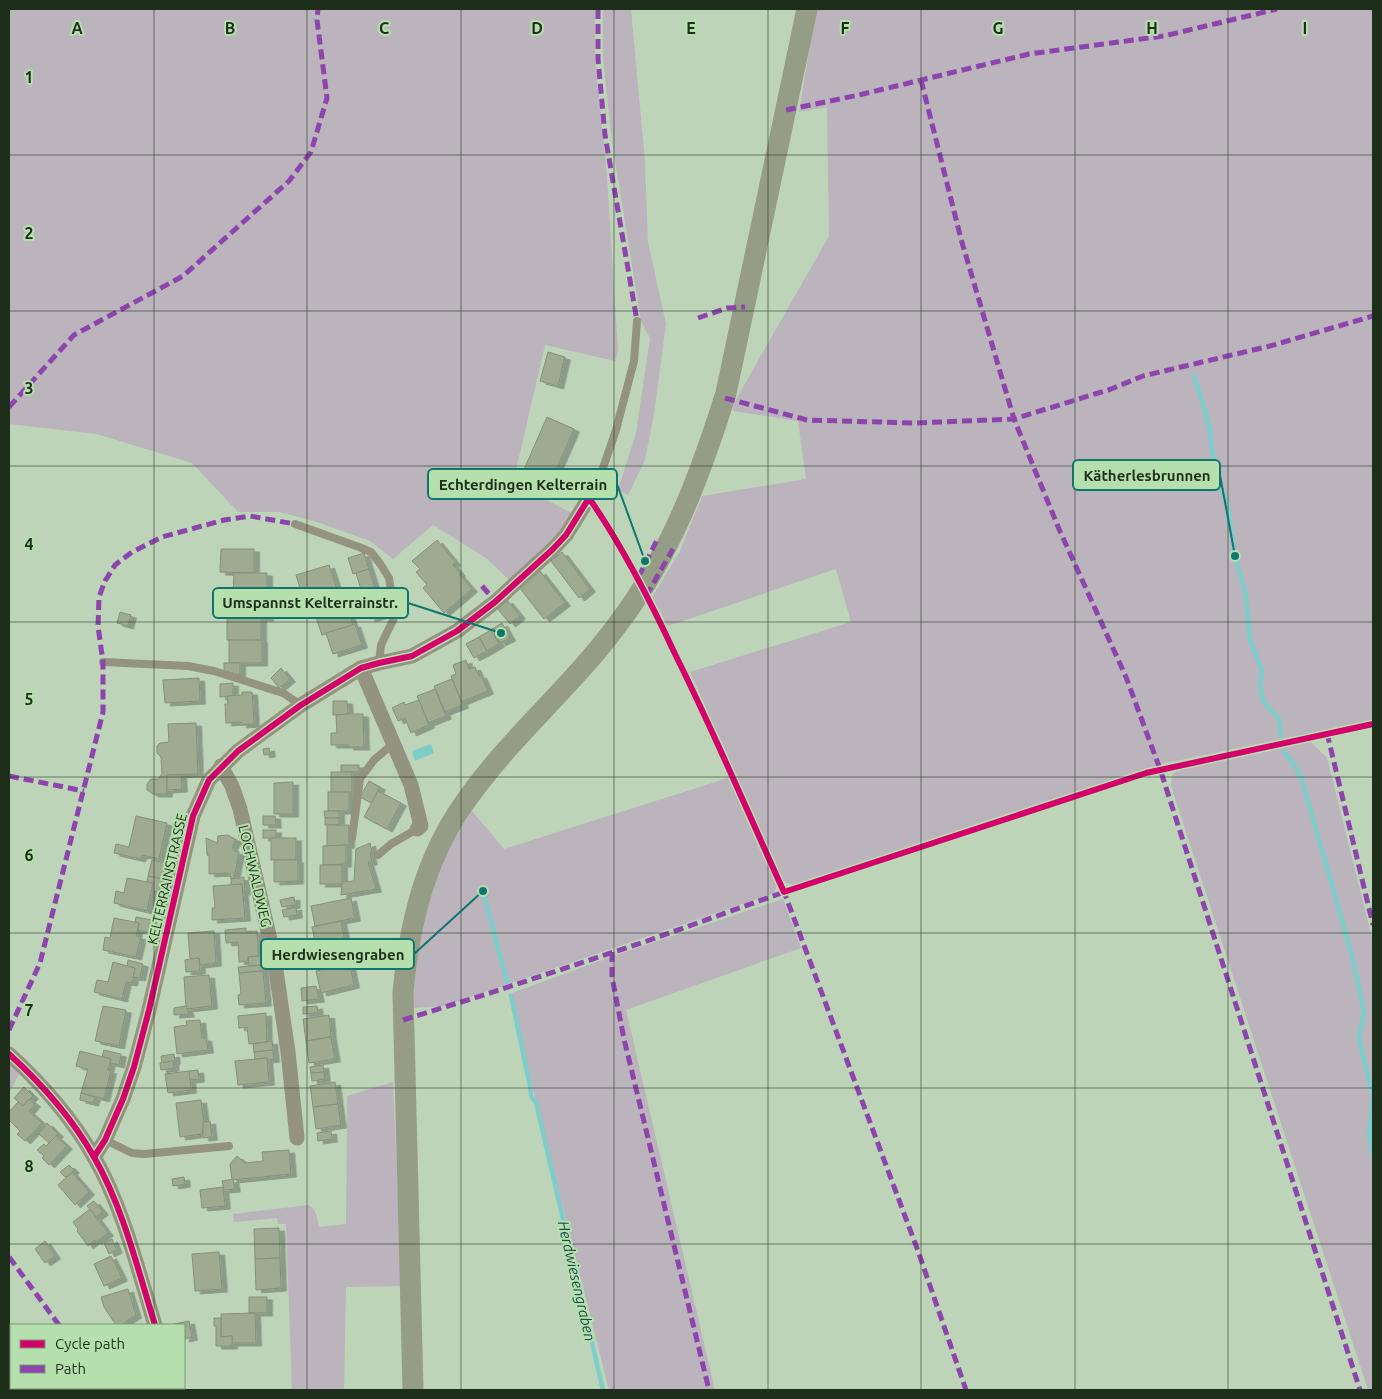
<svg xmlns="http://www.w3.org/2000/svg" width="1382" height="1399" font-family="Ubuntu,sans-serif">
<defs>
<filter id="shadow"><feDropShadow dx="5.5" dy="3" stdDeviation="0" flood-color="#0004"/></filter>
</defs>
<rect width="100%" height="100%" fill="#bdd4b9"/>
<!-- green -->
<g fill="#bbb4bc">
<path d="M 9,9 L 595,9 L 595,59 L 607,176 L 618,351 L 615,361 L 545,345 L 513,483 L 572,513 L 552,544 L 510,581 L 486,558 L 433,525 L 393,559 L 370,541 L 314,521 L 279,512 L 238,512 L 192,463 L 97,434 L 9,424 Z"/>
<path d="M 603,9 L 631,9 L 645,162 L 648,242 L 666,324 L 654,414 L 645,460 L 628,495 L 618,490 L 636,433 L 650,338 L 641,321 L 612,142 L 603,59 Z"/>
<path d="M 816,9 L 1373,9 L 1373,720 L 1162,764 L 796,886 L 784,882 L 690,672 L 851,622 L 836,569 L 668,626 L 652,597 L 679,553 L 702,496 L 806,479 L 798,421 L 733,411 L 734,403 L 829,236 L 827,107 L 799,112 Z"/>
<path d="M 1310,741 L 1327,758 L 1373,942 L 1373,1390 L 1368,1390 L 1171,786 L 1172,775 L 1178,770 Z"/>
<path d="M 728,778 L 777,886 L 774,893 L 444,1006 L 412,1008 L 421,920 L 442,858 L 472,811 L 504,849 Z"/>
<path d="M 783,899 L 801,948 L 626,1010 L 715,1390 L 609,1390 L 509,994 L 616,955 Z"/>
<path d="M 9,1062 L 20,1072 L 9,1093 Z"/>
<path d="M 393,1082 L 402,1286 L 346,1287 L 344,1390 L 292,1390 L 286,1224 L 278,1224 L 277,1218 L 234,1222 L 233,1214 L 309,1205 C 317,1210 317,1218 319,1227 L 346,1224 L 347,1096 Z"/>
</g>
<!-- water -->
<path fill="#7dceca" d="M 431,744 L 434,753 L 415,761 L 412,751 Z"/>
<g fill="none" stroke-linecap="round" stroke-linejoin="round">
<!-- stream -->
<g stroke="#7dceca" stroke-width="4.5">
<path d="M 1194,376 L 1209,425 L 1215,472 L 1228,507 L 1235,556 L 1246,596 L 1250,640 L 1262,671 L 1260,687 L 1263,701 L 1279,719 L 1281,736"/>
<path d="M 1284,752 L 1295,766 L 1302,780 L 1351,952 L 1364,1011 L 1359,1039 L 1373,1096"/>
<path d="M 483,891 L 507,982"/>
<path d="M 511,996 L 530,1086 L 531,1096 L 536,1103 L 603,1390"/>
<path d="M 1373,1096 L 1369,1135 L 1373,1155"/>
</g>
</g>
<!-- building -->
<g fill="#9eab91" stroke="#84917a" filter="url(#shadow)">
<path d="M 548,352 L 565,357 L 558,386 L 540,381 Z"/>
<path d="M 547,417 L 574,429 L 549,486 L 522,474 Z"/>
<path d="M 437,540 L 455,562 L 453,565 L 460,573 L 459,574 L 472,589 L 444,613 L 423,588 L 427,585 L 416,572 L 420,569 L 412,561 Z"/>
<path d="M 221,549 L 254,549 L 254,573 L 220,572 Z"/>
<path d="M 562,552 L 590,589 L 579,598 L 551,561 Z"/>
<path d="M 364,553 L 369,569 L 353,574 L 348,558 Z"/>
<path d="M 329,565 L 338,592 L 327,596 L 328,598 L 310,604 L 308,596 L 303,597 L 296,575 Z"/>
<path d="M 369,569 L 383,615 L 370,619 L 356,573 Z"/>
<path d="M 540,571 L 565,603 L 544,619 L 519,587 Z"/>
<path d="M 234,573 L 267,573 L 267,595 L 233,595 Z"/>
<path d="M 235,595 L 269,595 L 268,618 L 235,618 Z"/>
<path d="M 507,600 L 520,616 L 510,624 L 497,608 Z"/>
<path d="M 346,604 L 353,625 L 322,635 L 315,614 Z"/>
<path d="M 120,612 L 131,615 L 128,626 L 117,623 Z"/>
<path d="M 227,618 L 261,618 L 261,641 L 227,640 Z"/>
<path d="M 502,623 L 510,638 L 500,643 L 492,629 Z"/>
<path d="M 355,624 L 362,645 L 333,654 L 326,633 Z"/>
<path d="M 491,630 L 499,644 L 487,651 L 479,637 Z"/>
<path d="M 479,637 L 487,651 L 474,658 L 466,644 Z"/>
<rect x="229" y="640" width="33" height="23"/>
<path d="M 466,660 L 469,669 L 475,667 L 479,676 L 481,675 L 488,691 L 461,702 L 451,676 L 456,674 L 453,665 Z"/>
<path d="M 224,663 L 240,663 L 240,675 L 224,671 Z"/>
<path d="M 281,668 L 290,679 L 279,688 L 271,678 Z"/>
<path d="M 199,678 L 200,701 L 165,703 L 163,680 Z"/>
<path d="M 452,679 L 463,705 L 445,712 L 434,686 Z"/>
<path d="M 233,683 L 233,696 L 220,697 L 220,684 Z"/>
<path d="M 435,689 L 446,716 L 428,723 L 417,696 Z"/>
<path d="M 242,692 L 252,692 L 254,724 L 241,725 L 241,722 L 226,723 L 225,704 L 228,704 L 227,696 L 242,695 Z"/>
<path d="M 419,700 L 429,725 L 411,733 L 405,718 L 398,721 L 392,708 L 404,702 L 405,705 Z"/>
<path d="M 333,701 L 347,701 L 348,714 L 333,715 Z"/>
<path d="M 348,714 L 363,714 L 364,747 L 348,747 L 348,745 L 331,745 L 331,733 L 337,733 L 336,715 Z"/>
<path d="M 196,723 L 198,774 L 167,775 L 167,794 L 153,794 L 147,790 L 147,784 L 151,779 L 158,779 L 162,774 L 161,757 L 157,753 L 157,746 L 160,743 L 169,742 L 168,724 Z"/>
<path d="M 269,748 L 270,754 L 264,755 L 263,749 Z"/>
<rect x="341" y="765" width="18" height="7"/>
<rect x="331" y="772" width="21" height="20"/>
<path d="M 167,775 L 181,775 L 182,789 L 167,790 Z"/>
<path d="M 369,781 L 380,787 L 372,803 L 360,797 Z"/>
<path d="M 293,782 L 293,814 L 274,814 L 274,783 Z"/>
<path d="M 378,791 L 401,803 L 387,829 L 364,817 Z"/>
<rect x="328" y="792" width="21" height="19"/>
<path d="M 324,811 L 339,811 L 339,818 L 325,818 Z"/>
<path d="M 136,816 L 167,823 L 159,859 L 142,855 L 140,859 L 114,853 L 116,844 L 129,847 Z"/>
<path d="M 263,816 L 275,816 L 276,825 L 263,825 Z"/>
<rect x="325" y="818" width="14" height="7"/>
<path d="M 327,825 L 349,825 L 349,845 L 327,846 Z"/>
<rect x="263" y="830" width="13" height="8"/>
<path d="M 228,835 L 236,840 L 232,847 L 234,851 L 239,852 L 234,878 L 231,879 L 230,874 L 227,873 L 209,874 L 209,856 L 207,855 L 206,838 L 217,843 L 218,836 Z"/>
<rect x="271" y="838" width="25" height="22"/>
<path d="M 370,843 L 372,852 L 370,853 L 372,862 L 368,862 L 376,889 L 341,895 L 342,882 L 354,881 L 356,849 Z"/>
<path d="M 346,845 L 346,864 L 323,865 L 323,846 Z"/>
<path d="M 152,860 L 165,863 L 162,879 L 148,876 Z"/>
<path d="M 274,860 L 298,860 L 298,881 L 274,882 Z"/>
<rect x="320" y="865" width="22" height="19"/>
<path d="M 148,876 L 162,879 L 159,892 L 152,891 L 153,883 L 147,882 Z"/>
<path d="M 244,877 L 245,892 L 243,892 L 242,884 L 231,885 L 231,879 Z"/>
<path d="M 127,878 L 153,883 L 147,911 L 114,903 L 116,891 L 124,893 Z"/>
<path d="M 242,884 L 245,918 L 212,920 L 212,908 L 215,908 L 213,886 Z"/>
<path d="M 294,897 L 295,905 L 282,907 L 280,900 Z"/>
<path d="M 351,898 L 355,918 L 315,926 L 311,906 Z"/>
<path d="M 296,907 L 297,915 L 284,917 L 282,910 Z"/>
<path d="M 136,917 L 152,920 L 150,933 L 138,930 L 139,923 L 135,922 Z"/>
<path d="M 114,918 L 139,923 L 136,936 L 141,937 L 136,957 L 103,950 L 105,937 L 110,938 Z"/>
<path d="M 341,921 L 345,941 L 316,946 L 312,927 Z"/>
<path d="M 246,928 L 246,932 L 257,931 L 259,956 L 248,957 L 248,961 L 239,962 L 238,942 L 226,943 L 225,930 Z"/>
<path d="M 214,931 L 216,963 L 200,965 L 199,958 L 190,959 L 188,933 Z"/>
<path d="M 350,951 L 353,964 L 350,965 L 354,985 L 321,993 L 316,971 L 321,970 L 318,957 Z"/>
<path d="M 259,952 L 261,952 L 263,965 L 249,966 L 248,957 L 259,956 Z"/>
<path d="M 199,958 L 200,971 L 186,972 L 185,960 Z"/>
<path d="M 128,960 L 143,964 L 140,978 L 133,977 L 135,968 L 127,966 Z"/>
<path d="M 113,962 L 135,968 L 132,983 L 126,982 L 122,999 L 94,992 L 97,980 L 108,982 Z"/>
<path d="M 263,965 L 263,971 L 239,973 L 238,967 Z"/>
<path d="M 263,971 L 266,1003 L 239,1005 L 238,995 L 241,994 L 239,973 Z"/>
<path d="M 209,975 L 212,1006 L 186,1009 L 184,977 Z"/>
<path d="M 316,986 L 319,999 L 302,1001 L 301,988 Z"/>
<path d="M 103,1006 L 126,1010 L 119,1046 L 95,1041 Z"/>
<path d="M 186,1006 L 189,1014 L 174,1015 L 174,1008 Z"/>
<path d="M 317,1006 L 318,1013 L 303,1014 L 303,1007 Z"/>
<path d="M 266,1013 L 267,1042 L 249,1044 L 247,1027 L 239,1028 L 238,1016 Z"/>
<path d="M 329,1015 L 331,1037 L 306,1041 L 303,1019 Z"/>
<path d="M 200,1020 L 202,1038 L 206,1038 L 208,1050 L 177,1054 L 174,1027 L 187,1025 L 186,1021 Z"/>
<path d="M 331,1037 L 335,1059 L 309,1063 L 306,1041 Z"/>
<path d="M 272,1041 L 273,1050 L 254,1052 L 253,1044 Z"/>
<path d="M 104,1050 L 121,1054 L 119,1065 L 110,1063 L 111,1059 L 102,1057 Z"/>
<path d="M 273,1050 L 274,1059 L 267,1060 L 267,1058 L 255,1059 L 254,1052 Z"/>
<path d="M 80,1051 L 111,1059 L 108,1070 L 111,1071 L 104,1099 L 81,1093 L 88,1069 L 76,1066 Z"/>
<path d="M 174,1054 L 175,1061 L 162,1063 L 161,1056 Z"/>
<path d="M 267,1058 L 269,1082 L 238,1085 L 235,1061 Z"/>
<path d="M 173,1061 L 174,1068 L 161,1070 L 160,1063 Z"/>
<path d="M 323,1065 L 324,1072 L 311,1073 L 310,1067 Z"/>
<path d="M 198,1070 L 199,1079 L 190,1080 L 189,1071 Z"/>
<path d="M 189,1071 L 191,1090 L 168,1093 L 165,1074 Z"/>
<path d="M 324,1072 L 325,1079 L 312,1081 L 311,1073 Z"/>
<path d="M 335,1082 L 338,1104 L 313,1107 L 310,1086 Z"/>
<path d="M 24,1087 L 33,1096 L 23,1106 L 14,1098 Z"/>
<path d="M 81,1093 L 95,1097 L 93,1103 L 80,1100 Z"/>
<path d="M 29,1099 L 35,1104 L 29,1111 L 42,1123 L 25,1141 L 17,1134 L 20,1131 L 9,1120 L 9,1112 L 18,1102 L 23,1106 Z"/>
<path d="M 201,1100 L 204,1122 L 202,1134 L 180,1137 L 176,1103 Z"/>
<path d="M 338,1104 L 341,1125 L 316,1129 L 313,1107 Z"/>
<path d="M 210,1121 L 212,1137 L 203,1138 L 203,1122 Z"/>
<path d="M 47,1123 L 58,1134 L 49,1143 L 39,1134 Z"/>
<path d="M 331,1131 L 332,1139 L 318,1141 L 317,1133 Z"/>
<path d="M 56,1136 L 67,1146 L 49,1165 L 42,1158 L 44,1156 L 37,1150 L 44,1144 L 46,1146 Z"/>
<path d="M 289,1150 L 291,1174 L 232,1180 L 230,1164 L 237,1156 L 245,1163 L 263,1161 L 262,1152 Z"/>
<path d="M 69,1165 L 74,1170 L 66,1178 L 60,1172 Z"/>
<path d="M 72,1172 L 89,1192 L 75,1205 L 58,1185 Z"/>
<path d="M 184,1177 L 185,1184 L 173,1186 L 172,1179 Z"/>
<path d="M 233,1179 L 235,1189 L 224,1190 L 222,1181 Z"/>
<path d="M 223,1187 L 225,1206 L 202,1208 L 200,1190 Z"/>
<path d="M 94,1201 L 103,1212 L 96,1217 L 87,1206 Z"/>
<path d="M 90,1209 L 108,1233 L 96,1242 L 95,1240 L 88,1246 L 77,1231 L 78,1229 L 73,1222 Z"/>
<path d="M 279,1228 L 280,1258 L 255,1259 L 254,1229 Z"/>
<path d="M 112,1239 L 117,1250 L 109,1254 L 104,1243 Z"/>
<path d="M 45,1241 L 55,1256 L 45,1263 L 35,1249 Z"/>
<path d="M 219,1252 L 222,1289 L 195,1291 L 192,1254 Z"/>
<path d="M 111,1256 L 122,1278 L 104,1286 L 94,1264 Z"/>
<path d="M 280,1258 L 281,1288 L 256,1290 L 255,1259 Z"/>
<path d="M 128,1289 L 136,1315 L 121,1325 L 116,1325 L 104,1307 L 101,1297 Z"/>
<rect x="249" y="1297" width="18" height="16"/>
<path d="M 255,1313 L 256,1343 L 232,1343 L 232,1336 L 221,1337 L 221,1314 Z"/>
<path d="M 214,1318 L 221,1318 L 221,1337 L 232,1336 L 232,1346 L 216,1346 L 216,1326 L 214,1326 Z"/>
<path d="M 189,1321 L 192,1337 L 184,1339 L 184,1325 L 174,1325 L 174,1324 Z"/>
<path d="M 146,1388 L 159,1388 L 160,1390 L 142,1390 Z"/>
</g>
<g fill="none" stroke-linecap="round" stroke-linejoin="round">
<!-- lane -->
<g stroke="#939380" stroke-width="8">
<path d="M 589,498 L 602,471 L 616,430 L 634,361 L 637,321"/>
<path d="M 295,524 L 359,547 L 371,552 L 381,565 L 389,578 L 395,616 L 381,645 L 379,663"/>
<path d="M 103,662 L 188,666 L 214,671 L 283,693 L 301,705"/>
<path d="M 352,838 L 360,779 L 374,760 L 394,743"/>
<path d="M 378,855 L 391,844 L 417,829"/>
<path d="M 105,1140 L 132,1153 L 144,1154 L 229,1146"/>
</g>
<!-- street -->
<g stroke="#939380" stroke-width="15">
<path d="M 361,668 L 411,785 L 421,826 L 417,829"/>
<path d="M 221,766 L 232,786 L 240,809 L 274,957 L 288,1052 L 297,1138"/>
<path d="M 9,1054 C 42,1084 72,1118 94,1157 C 123,1207 138,1270 155,1325"/>
<path d="M 94,1157 L 105,1140 L 123,1099 L 134,1067 L 149,1010 L 193,816 L 209,780 L 238,751 L 301,705 L 361,668 L 379,663 L 412,656 L 457,631 L 495,602 L 553,549 L 566,535 L 589,498"/>
<path d="M 175,1388 L 176,1390"/>
</g>
<!-- secondary -->
<path stroke="#969d86" stroke-width="21" d="M 413,1390 L 403,993 C 409,926 424,861 463,805 C 508,739 571,688 618,624 C 671,554 700,476 726,393 L 807,9"/>
<!-- quiet -->
<g stroke="#8e44ad" stroke-width="5" stroke-dasharray="10 5" stroke-linecap="butt">
<path d="M 598,9 L 598,59 L 605,135 L 637,321"/>
<path d="M 921,80 L 961,239 L 1014,419 L 1059,529 L 1126,677 L 1160,769 L 1360,1390"/>
<path d="M 786,110 L 859,95 L 1029,54 L 1164,36 L 1277,9"/>
<path d="M 698,318 L 727,308 L 745,307"/>
<path d="M 725,398 L 807,420 L 915,423 L 1014,419 L 1111,389 L 1143,376 L 1270,346 L 1373,316"/>
<path d="M 9,407 L 74,335 L 183,276 L 289,181 L 311,152 L 327,98 L 317,20 L 318,9"/>
<path d="M 637,576 L 641,572 L 657,540"/>
<path d="M 482,586 L 490,595"/>
<path d="M 646,596 L 673,549"/>
<path d="M 1327,733 L 1373,925"/>
<path d="M 9,776 L 84,791"/>
<path d="M 783,889 L 918,1251 L 966,1390"/>
<path d="M 612,952 L 612,977 L 624,1039 L 709,1390"/>
<path d="M 403,1020 L 487,994 L 647,941 L 787,891"/>
<path d="M 9,1030 L 40,963 L 103,712 L 103,662 L 98,626 L 99,597 L 105,581 L 115,565 L 132,552 L 162,537 L 224,520 L 250,516 L 295,524"/>
<path d="M 9,1257 L 59,1325"/>
<path d="M 100,1388 L 102,1390"/>
</g>
<!-- cycleway casing -->
<g stroke="#b5e0ad" stroke-width="9">
<g id="cycleway">
<path d="M 9,1054 C 42,1084 72,1118 94,1157 C 123,1207 138,1270 155,1325"/>
<path d="M 94,1157 L 105,1140 L 123,1099 L 134,1067 L 149,1010 L 193,816 L 209,780 L 238,751 L 301,705 L 361,668 L 379,663 L 412,656 L 457,631 L 495,602 L 553,549 L 566,535 L 589,498 C 623,547 650,600 675,654 C 714,732 748,813 784,892 L 1146,773 L 1373,724"/>
</g>
</g>
<!-- cycleway -->
<use href="#cycleway" stroke="#d6006c" stroke-width="6"/>
</g>
<!-- grid -->
<path fill="none" stroke="#1d2e1a" stroke-width="1" stroke-opacity="0.55" d="M 154,9 L 154,1325M 307,9 L 307,1390M 461,9 L 461,1390M 614,9 L 614,1390M 768,9 L 768,1390M 921,9 L 921,1390M 1075,9 L 1075,1390M 1228,9 L 1228,1390M 9,155 L 1373,155M 9,311 L 1373,311M 9,466 L 1373,466M 9,622 L 1373,622M 9,777 L 1373,777M 9,933 L 1373,933M 9,1088 L 1373,1088M 9,1244 L 1373,1244M 154,1388 L 154,1390"/>
<g text-anchor="middle" dominant-baseline="central" stroke-width="4" stroke-linejoin="round" paint-order="stroke">
<!-- street labels -->
<g font-size="14" fill="#1d2e1a" stroke="#b5e0ad">
<text transform="translate(255 876) rotate(77)">LOCHWALDWEG</text>
<text transform="translate(167 879) rotate(-77)">KELTERRAINSTRASSE</text>
</g>
<!-- water labels -->
<g font-size="15" font-style="italic" fill="#1c4b4e" stroke="#b5e0ad">
<text transform="translate(577 1281) rotate(77)">Herdwiesengraben</text>
</g>
</g>
<g font-size="16" text-anchor="middle" font-weight="bold" fill="#1d2e1a" stroke="#b5e0ad" stroke-width="4" stroke-linejoin="round" paint-order="stroke">
<text x="77" y="34">A</text>
<text x="230" y="34">B</text>
<text x="384" y="34">C</text>
<text x="537" y="34">D</text>
<text x="691" y="34">E</text>
<text x="845" y="34">F</text>
<text x="998" y="34">G</text>
<text x="1152" y="34">H</text>
<text x="1305" y="34">I</text>
<text x="29" y="83">1</text>
<text x="29" y="239">2</text>
<text x="29" y="394">3</text>
<text x="29" y="550">4</text>
<text x="29" y="705">5</text>
<text x="29" y="861">6</text>
<text x="29" y="1016">7</text>
<text x="29" y="1172">8</text>
</g>
<!-- callouts -->
<path fill="none" stroke="#0f766e" stroke-width="2" d="M1235 556L1220 475M645 561L617 484M501 633L408 603M483 891L414 954"/>
<g fill="#0f766e" stroke="#b5e0ad" stroke-width="2">
<circle cx="1235" cy="556" r="5"/>
<circle cx="645" cy="561" r="5"/>
<circle cx="501" cy="633" r="5"/>
<circle cx="483" cy="891" r="5"/>
</g>
<g fill="#b5e0ad" stroke="#0f766e" stroke-width="2">
<rect x="1073" y="460" width="147" height="30" rx="5"/>
<rect x="428" y="469" width="189" height="30" rx="5"/>
<rect x="213" y="588" width="195" height="30" rx="5"/>
<rect x="261" y="939" width="153" height="30" rx="5"/>
</g>
<g font-size="15" text-anchor="middle" font-weight="bold" fill="#1d2e1a">
<text x="1147" y="481">Kätherlesbrunnen</text>
<text x="523" y="490">Echterdingen Kelterrain</text>
<text x="310" y="608">Umspannst Kelterrainstr.</text>
<text x="338" y="960">Herdwiesengraben</text>
</g>
<!-- border -->
<rect width="1382" height="1399" fill="none" stroke="#1d2e1a" stroke-width="20"/>
<!-- legend -->
<rect x="10" y="1324" width="175" height="65" fill="#b5e0ad" stroke="#789972"/>
<rect x="20" y="1340" width="25" height="8" fill="#d6006c" stroke="#789972"/>
<text x="55" y="1349" font-size="15" fill="#1d2e1a">Cycle path</text>
<rect x="20" y="1365" width="25" height="8" fill="#8e44ad" stroke="#789972"/>
<text x="55" y="1374" font-size="15" fill="#1d2e1a">Path</text>
</svg>
